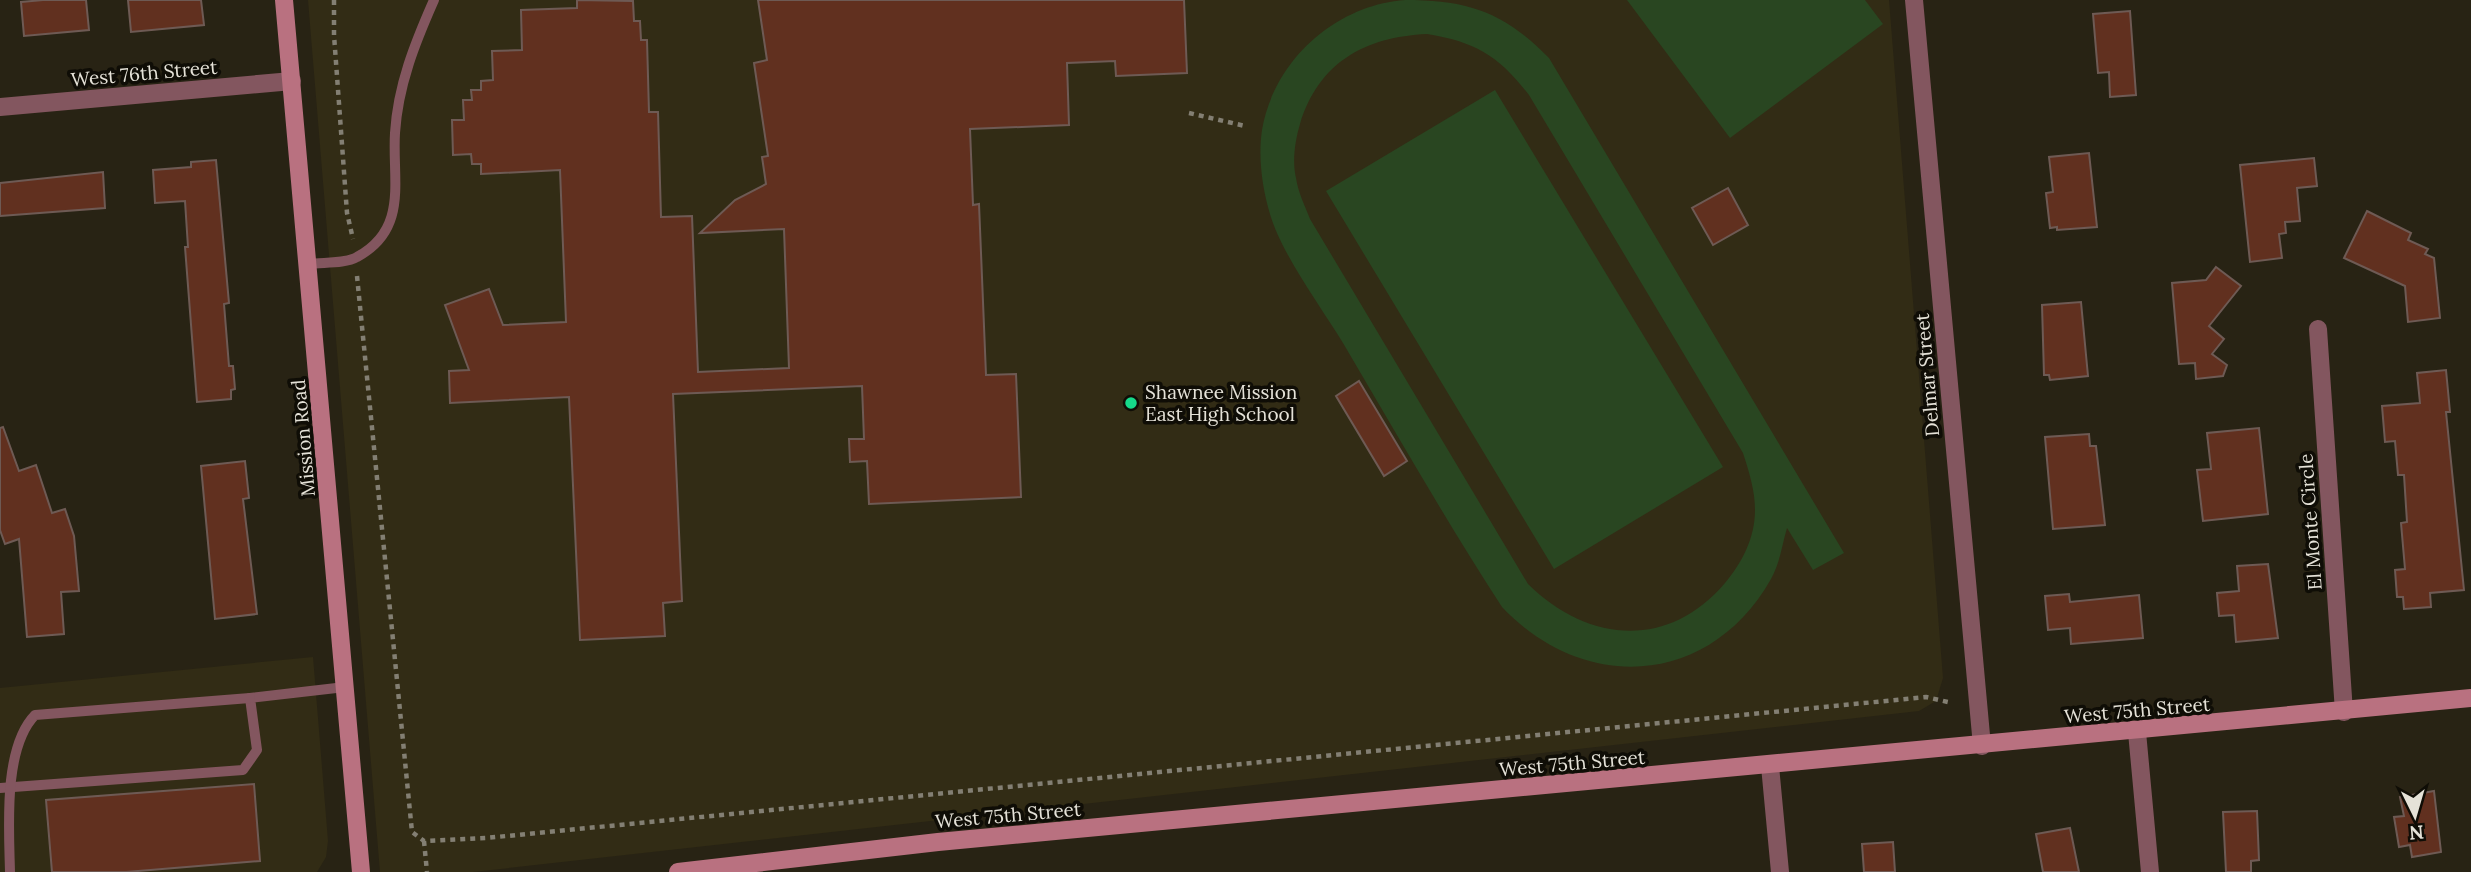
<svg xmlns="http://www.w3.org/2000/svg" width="2471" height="872" font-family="Lora,serif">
<rect width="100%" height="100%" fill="#282314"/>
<!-- built -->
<g fill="#322c15">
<path d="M 308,0 L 1889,0 L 1943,678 L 1936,701 L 1919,711 L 473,872 L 380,872 Z"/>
<path d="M 313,657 L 328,841 L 326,857 L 317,872 L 0,872 L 0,688 Z"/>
</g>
<!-- green -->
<g fill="#294621" fill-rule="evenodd">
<path d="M 1405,0 C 1468,0 1504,12 1549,58 L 1844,553 L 1813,570 L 1787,528 C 1782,545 1780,563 1771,579 C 1710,687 1584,694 1502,607 C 1446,521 1395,431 1343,343 C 1321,307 1281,253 1270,214 C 1262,187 1258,157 1262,130 C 1274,60 1336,5 1405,0 ZM 1427,34 C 1476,42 1499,56 1529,95 L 1743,453 C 1749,472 1755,490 1755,510 C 1755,538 1742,563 1725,583 C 1668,650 1588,643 1528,584 L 1310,219 C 1305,206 1298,192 1296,178 C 1292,161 1295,141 1300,124 C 1319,62 1365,37 1427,34 Z"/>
<path d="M 1627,0 L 1865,0 L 1883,24 L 1730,138 Z"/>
<path d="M 1495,90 L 1723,467 L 1554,569 L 1326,191 Z"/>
</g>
<!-- building -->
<g fill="#61301f" stroke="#6e5a54" stroke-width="2">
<path d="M 43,0 L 86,0 L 89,30 L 24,36 L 21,2 Z"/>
<path d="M 128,0 L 201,0 L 204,25 L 131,32 Z"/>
<path d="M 577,0 L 633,1 L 634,21 L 640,21 L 641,40 L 647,40 L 649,112 L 658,112 L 661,217 L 692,216 L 698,372 L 789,368 L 784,229 L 700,233 L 735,200 L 766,184 L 762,157 L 768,156 L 754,63 L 767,60 L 758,0 L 1184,0 L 1187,73 L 1116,76 L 1115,61 L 1067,63 L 1069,125 L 970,129 L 973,205 L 979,204 L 986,375 L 1016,374 L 1021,497 L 869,504 L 867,461 L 850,462 L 849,439 L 864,439 L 862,386 L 673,394 L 682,601 L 663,603 L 665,636 L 580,640 L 569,397 L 450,403 L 449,371 L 469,370 L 445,305 L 489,289 L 503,325 L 566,322 L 560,170 L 481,174 L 481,164 L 472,164 L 471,154 L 453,155 L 452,120 L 464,120 L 463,100 L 472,100 L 471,90 L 481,90 L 481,81 L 493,80 L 492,51 L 522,50 L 521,10 L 577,8 Z"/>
<path d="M 2130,11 L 2136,95 L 2110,97 L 2109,72 L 2098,73 L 2093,14 Z"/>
<path d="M 2089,153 L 2097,227 L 2057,230 L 2057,227 L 2050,228 L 2046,193 L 2053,192 L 2049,157 Z"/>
<path d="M 2314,158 L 2317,186 L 2297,188 L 2300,221 L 2285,222 L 2286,233 L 2279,234 L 2282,258 L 2250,262 L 2240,165 Z"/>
<path d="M 216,160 L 229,303 L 224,304 L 229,366 L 233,366 L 235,389 L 231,390 L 231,399 L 197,402 L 185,247 L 188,247 L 185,201 L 155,203 L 153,170 L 191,167 L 191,162 Z"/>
<path d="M 103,172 L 105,208 L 0,216 L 0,183 Z"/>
<path d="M 1728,188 L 1748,225 L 1713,245 L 1692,208 Z"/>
<path d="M 2367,211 L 2411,233 L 2408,240 L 2428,249 L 2425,254 L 2434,258 L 2440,318 L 2408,322 L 2405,286 L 2344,258 Z"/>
<path d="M 2216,267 L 2241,286 L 2209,326 L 2224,339 L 2212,354 L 2227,365 L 2223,376 L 2196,379 L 2195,363 L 2179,364 L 2172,283 L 2206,280 Z"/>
<path d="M 2081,302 L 2088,376 L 2050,380 L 2049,375 L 2044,375 L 2042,305 Z"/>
<path d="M 2446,370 L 2450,412 L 2446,412 L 2464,590 L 2430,593 L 2431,607 L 2404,609 L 2403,597 L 2397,597 L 2395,570 L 2405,569 L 2401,523 L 2407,522 L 2404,475 L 2398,475 L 2395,441 L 2385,442 L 2382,406 L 2420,403 L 2417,373 Z"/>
<path d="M 1359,381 L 1407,461 L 1384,476 L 1336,396 Z"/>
<path d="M 3,427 L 19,471 L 36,465 L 52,513 L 65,509 L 74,536 L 79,591 L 61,592 L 64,634 L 27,637 L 19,539 L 5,544 L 0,530 L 0,428 Z"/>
<path d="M 2259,428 L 2268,514 L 2203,521 L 2197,470 L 2211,469 L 2207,433 Z"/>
<path d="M 2089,434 L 2090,446 L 2096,446 L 2105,525 L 2053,529 L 2045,437 Z"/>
<path d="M 245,461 L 249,498 L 243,499 L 257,614 L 215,619 L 201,466 Z"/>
<path d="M 2268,564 L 2278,638 L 2236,642 L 2234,615 L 2219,616 L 2217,593 L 2239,591 L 2237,566 Z"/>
<path d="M 2069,594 L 2070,602 L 2139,595 L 2143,638 L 2071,644 L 2070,628 L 2048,630 L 2045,596 Z"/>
<path d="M 254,784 L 260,861 L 126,872 L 52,872 L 46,800 Z"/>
<path d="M 2434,791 L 2441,852 L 2412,857 L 2410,845 L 2399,847 L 2394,817 L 2404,816 L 2400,797 Z"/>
<path d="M 2257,811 L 2259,860 L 2251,861 L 2251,872 L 2226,872 L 2223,812 Z"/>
<path d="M 2070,828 L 2079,872 L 2043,872 L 2036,834 Z"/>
<path d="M 1893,842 L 1895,872 L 1864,872 L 1862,844 Z"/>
</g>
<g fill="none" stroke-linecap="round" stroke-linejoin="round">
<!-- path -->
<g stroke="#837f73" stroke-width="4.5" stroke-dasharray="5 5" stroke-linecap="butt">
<path d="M 334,0 L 334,35 L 347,213 L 353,239"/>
<path d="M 1189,113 L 1245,126"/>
<path d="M 357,276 L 412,832 L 424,841 L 486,838 L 1926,697 L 1948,702"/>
<path d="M 424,841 L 427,872"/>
</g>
<!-- service -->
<g stroke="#83565f" stroke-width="10">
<path d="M 309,264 C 323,262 345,264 357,257 C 409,229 392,180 395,133 C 398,85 415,43 434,0"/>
<path d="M 0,788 L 243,770 L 257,750 L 250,698 L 345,687"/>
<path d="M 10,872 C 9,828 3,748 35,715 L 250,698"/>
</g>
<!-- minor -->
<g stroke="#83565f" stroke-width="18">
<path d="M 1914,0 L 1982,746"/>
<path d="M 0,107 L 292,81"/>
<path d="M 2318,329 L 2344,712"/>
<path d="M 2137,732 L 2150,872"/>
<path d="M 1770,766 L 1780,872"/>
</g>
<!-- secondary -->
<g stroke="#b97180" stroke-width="18">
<path d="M 284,0 L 361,872"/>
<path d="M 678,872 L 938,842 L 2471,698"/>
</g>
</g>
<!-- markers -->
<circle fill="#16d989" stroke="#0f0d06" stroke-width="2.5" cx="1131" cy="403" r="7"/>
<g text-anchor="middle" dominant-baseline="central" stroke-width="7" stroke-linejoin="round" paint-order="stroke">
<!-- street labels -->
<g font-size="19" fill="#e5e2d8" stroke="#0f0d06">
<text transform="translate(144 73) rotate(-5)">West 76th Street</text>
<text transform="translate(1927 375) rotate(-95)">Delmar Street</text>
<text transform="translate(303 438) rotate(-95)">Mission Road</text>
<text transform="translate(2310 522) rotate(-94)">El Monte Circle</text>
<text transform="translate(2137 710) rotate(-5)">West 75th Street</text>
<text transform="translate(1572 763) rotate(-5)">West 75th Street</text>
<text transform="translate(1008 815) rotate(-5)">West 75th Street</text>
</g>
<!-- poi labels -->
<g font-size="19" fill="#e5e2d8" stroke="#0f0d06" text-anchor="start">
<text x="1145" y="392">Shawnee Mission<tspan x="1145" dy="22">East High School</tspan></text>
</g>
</g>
<!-- north arrow -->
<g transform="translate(2415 816) rotate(175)" stroke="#0f0d06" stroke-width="5" paint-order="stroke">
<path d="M0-5L12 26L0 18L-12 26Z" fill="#e5e2d8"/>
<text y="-10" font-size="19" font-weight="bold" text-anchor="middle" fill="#e5e2d8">N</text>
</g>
</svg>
